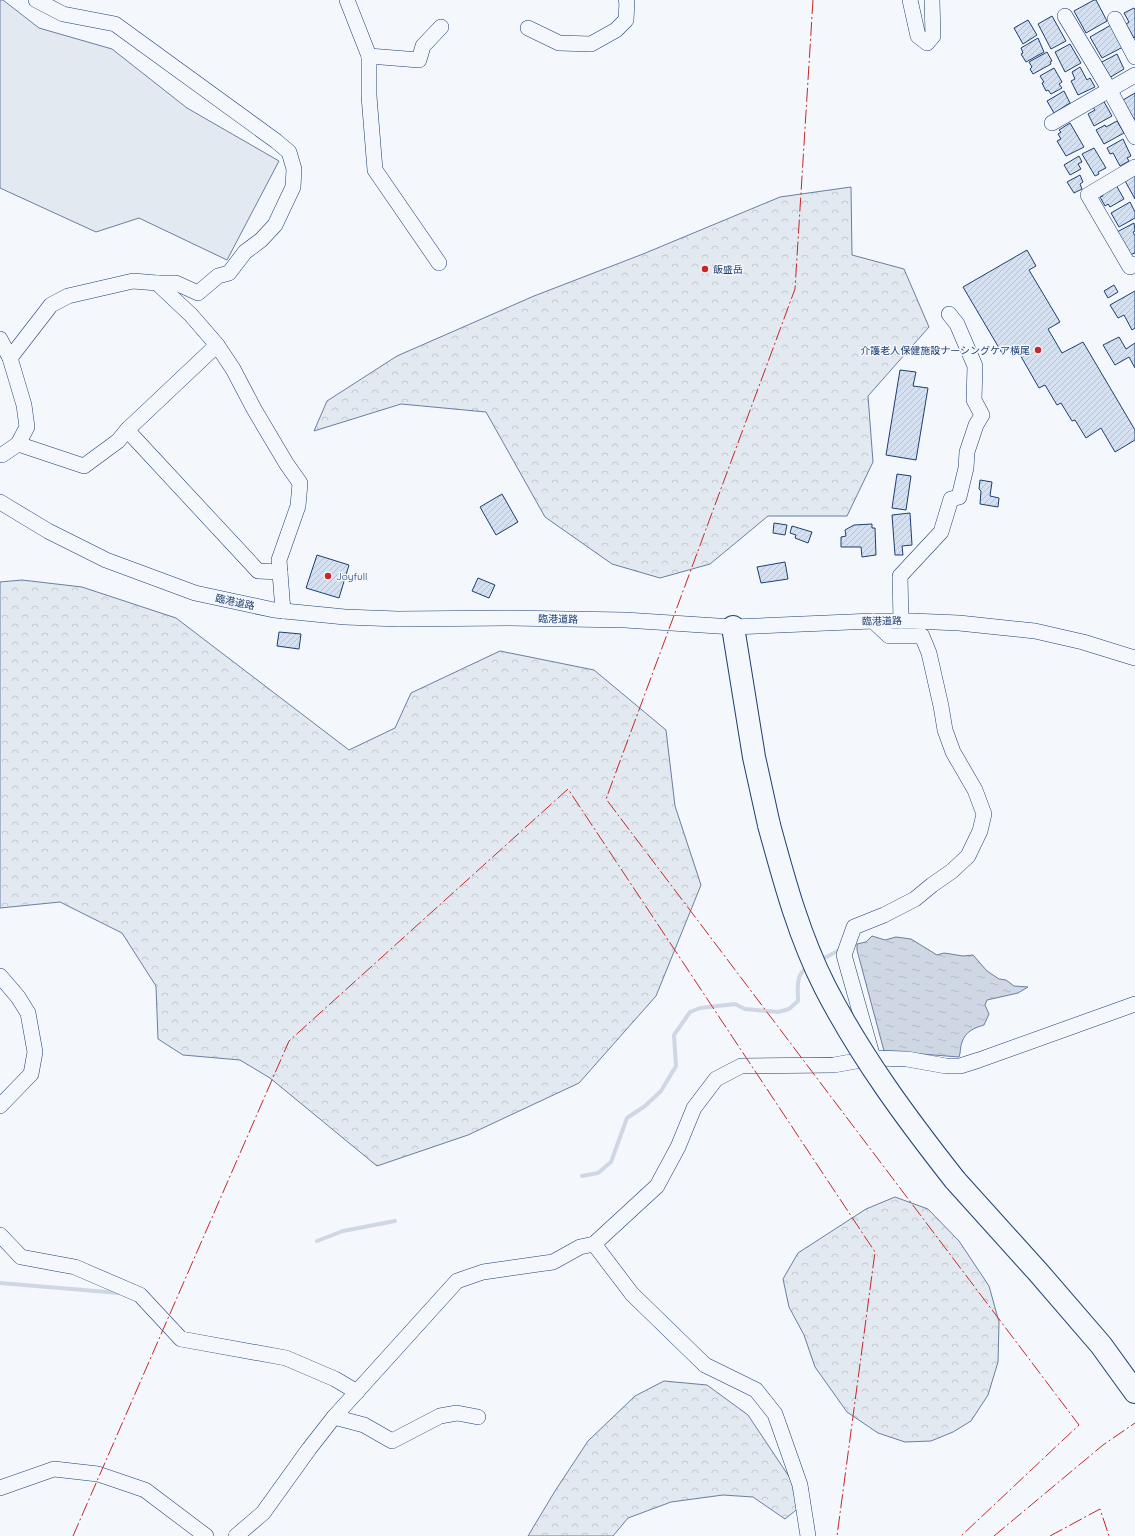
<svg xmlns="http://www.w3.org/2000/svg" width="1135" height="1536" font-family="Quicksand,'Noto Sans JP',sans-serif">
<defs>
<pattern id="forest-crowns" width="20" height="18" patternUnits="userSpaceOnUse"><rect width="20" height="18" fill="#e3e9f0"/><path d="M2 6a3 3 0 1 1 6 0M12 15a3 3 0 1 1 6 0" fill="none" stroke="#c2c9d1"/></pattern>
<pattern id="water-ripples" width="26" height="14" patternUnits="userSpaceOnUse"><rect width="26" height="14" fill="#cfd7e4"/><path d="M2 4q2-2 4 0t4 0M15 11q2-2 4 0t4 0" fill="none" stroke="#b1bac7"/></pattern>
<pattern id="building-hatch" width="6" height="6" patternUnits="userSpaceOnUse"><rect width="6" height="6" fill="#d5e0f0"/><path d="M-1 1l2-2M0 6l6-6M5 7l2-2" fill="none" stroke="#b6c1d1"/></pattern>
</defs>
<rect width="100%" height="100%" fill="#f4f7fb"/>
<!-- green -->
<path fill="#e3e9f0" stroke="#687fa3" d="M 0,0 L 3,0 L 39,28 L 112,49 L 187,108 L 279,161 L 227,260 L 139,218 L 96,232 L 0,188 Z"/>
<!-- forest -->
<g fill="url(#forest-crowns)" stroke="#687fa3">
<path d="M 851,187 L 852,255 L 904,269 L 929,327 L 868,396 L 873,462 L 847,516 L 768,516 L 710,564 L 660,578 L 612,564 L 545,517 L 486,412 L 401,404 L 314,431 L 327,401 L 397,356 L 534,296 L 643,254 L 780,197 Z"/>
<path d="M 22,580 L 82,587 L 176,618 L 349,750 L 395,728 L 411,693 L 500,651 L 594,670 L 666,730 L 675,806 L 701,885 L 656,996 L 579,1083 L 468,1135 L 377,1166 L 270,1078 L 240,1060 L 183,1055 L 158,1039 L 156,986 L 122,933 L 60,902 L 0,908 L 0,582 Z"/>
<path d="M 895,1197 L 928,1209 L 959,1241 L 989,1286 L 999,1322 L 998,1362 L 988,1395 L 971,1421 L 953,1432 L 931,1441 L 905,1442 L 878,1433 L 847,1412 L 815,1367 L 804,1335 L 789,1307 L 783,1279 L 798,1253 L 866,1209 Z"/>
<path d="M 664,1381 L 707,1385 L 748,1415 L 806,1502 L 785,1519 L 753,1497 L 723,1495 L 671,1502 L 628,1518 L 613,1536 L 528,1536 L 555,1491 L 588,1441 L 635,1396 Z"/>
</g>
<!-- water -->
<path fill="url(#water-ripples)" stroke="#687fa3" d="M 872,936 L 885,940 L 896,937 L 911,939 L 937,955 L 944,953 L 963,956 L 973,955 L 987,971 L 999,979 L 1006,980 L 1014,986 L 1028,987 L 1018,993 L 987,1000 L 985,1005 L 989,1014 L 984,1025 C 974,1028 966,1031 962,1042 C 960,1046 961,1052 959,1057 L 884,1051 L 857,950 L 857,944 L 866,942 Z"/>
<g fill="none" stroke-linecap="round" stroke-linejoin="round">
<!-- stream -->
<g stroke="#cfd7e4" stroke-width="4">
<path d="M 819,961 L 843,948"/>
<path d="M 582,1176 L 598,1173 L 611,1162 L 627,1118 L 645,1106 L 661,1091 L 676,1066 L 674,1035 L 690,1012 L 700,1008 L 735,1004 L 745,1009 L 778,1012 L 789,1009 L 798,1001 C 798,989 795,974 808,967"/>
<path d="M 317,1241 L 343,1231 L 395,1221"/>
<path d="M 0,1283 L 119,1293"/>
</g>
</g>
<!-- building -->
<g fill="url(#building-hatch)" stroke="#1d3f73">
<path d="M 1094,0 L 1096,0 L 1107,21 L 1086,33 L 1074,11 Z"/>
<path d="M 1134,8 L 1135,10 L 1135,37 L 1134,38 L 1126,24 L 1129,22 L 1124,13 Z"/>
<path d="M 1052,16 L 1066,41 L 1051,49 L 1038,24 Z"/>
<path d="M 1028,20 L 1037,35 L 1023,44 L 1014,28 Z"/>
<path d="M 1111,25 L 1123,47 L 1102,58 L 1090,37 Z"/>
<path d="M 1038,38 L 1044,52 L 1026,62 L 1021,54 L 1023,53 L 1021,48 Z"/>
<path d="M 1070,44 L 1081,63 L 1065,72 L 1055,52 Z"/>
<path d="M 1047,52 L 1052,61 L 1050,62 L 1051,64 L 1033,74 L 1030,69 L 1032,67 L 1029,62 Z"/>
<path d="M 1117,54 L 1124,69 L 1109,78 L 1100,63 Z"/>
<path d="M 1080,67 L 1087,80 L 1090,78 L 1095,87 L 1078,95 L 1071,81 L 1075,79 L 1072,72 Z"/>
<path d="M 1054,68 L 1062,82 L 1059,84 L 1062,88 L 1051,94 L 1048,90 L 1046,91 L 1042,83 L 1044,82 L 1040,76 Z"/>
<path d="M 1064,91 L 1070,103 L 1054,113 L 1047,101 Z"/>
<path d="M 1135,93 L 1135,121 L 1123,100 Z"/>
<path d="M 1103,100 L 1112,116 L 1094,126 L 1088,114 L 1095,110 L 1092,106 Z"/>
<path d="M 1117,121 L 1124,133 L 1104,144 L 1096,130 L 1105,125 L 1106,127 Z"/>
<path d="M 1070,123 L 1084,147 L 1066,156 L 1057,141 L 1061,139 L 1058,134 L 1061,132 L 1059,130 Z"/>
<path d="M 1123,139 L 1131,156 L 1127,158 L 1129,161 L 1120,166 L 1113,153 L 1110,154 L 1107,148 Z"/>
<path d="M 1094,148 L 1106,168 L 1098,172 L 1099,174 L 1095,176 L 1082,154 Z"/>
<path d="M 1079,156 L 1082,162 L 1078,164 L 1081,169 L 1070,175 L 1064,165 Z"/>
<path d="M 1080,175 L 1083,182 L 1080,184 L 1082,189 L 1074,193 L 1067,182 Z"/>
<path d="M 1135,175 L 1135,199 L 1124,179 Z"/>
<path d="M 1116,185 L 1124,199 L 1110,207 L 1108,204 L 1105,206 L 1100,197 L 1103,196 L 1102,193 Z"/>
<path d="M 1130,202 L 1135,212 L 1135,218 L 1119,227 L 1111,213 Z"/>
<path d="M 1134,223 L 1135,231 L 1133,232 L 1135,236 L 1135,253 L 1130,255 L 1117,232 Z"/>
<path d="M 1027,250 L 1036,266 L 1029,270 L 1060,322 L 1048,329 L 1062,353 L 1083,342 L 1135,430 L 1135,440 L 1115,452 L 1101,428 L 1086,438 L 1075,420 L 1072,421 L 1061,403 L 1057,405 L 1045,385 L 1039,388 L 1015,346 L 1002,353 L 963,287 Z"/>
<path d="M 1114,285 L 1118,292 L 1108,298 L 1104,291 Z"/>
<path d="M 1135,291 L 1135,328 L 1132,330 L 1124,315 L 1118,318 L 1110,305 Z"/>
<path d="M 1119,337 L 1126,349 L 1135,343 L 1135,368 L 1129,357 L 1115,365 L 1103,345 Z"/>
<path d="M 900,370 L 916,372 L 913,386 L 928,388 L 916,460 L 886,455 Z"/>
<path d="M 897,474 L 911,476 L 906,510 L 892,508 Z"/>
<path d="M 980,480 L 992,482 L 990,496 L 999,498 L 998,507 L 980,504 L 981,491 L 979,489 Z"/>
<path d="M 502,494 L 518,522 L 496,535 L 480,507 Z"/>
<path d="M 910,513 L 912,545 L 902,546 L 903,555 L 895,555 L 892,515 Z"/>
<path d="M 774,523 L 787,525 L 785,535 L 773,533 Z"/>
<path d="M 872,524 L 872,528 L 875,528 L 876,555 L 862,557 L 861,547 L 841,547 L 841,537 L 846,536 L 845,530 L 854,525 Z"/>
<path d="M 792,526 L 812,532 L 808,543 L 795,538 L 796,535 L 790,533 Z"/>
<path d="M 317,555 L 349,565 L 339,598 L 306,588 Z"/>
<path d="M 785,562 L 788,579 L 761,583 L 757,567 Z"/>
<path d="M 478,578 L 495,585 L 489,598 L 472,591 Z"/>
<path d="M 279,632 L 301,634 L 299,649 L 277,646 Z"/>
</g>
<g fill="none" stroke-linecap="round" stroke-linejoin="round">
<!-- minor casing -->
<g stroke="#1d3f73" stroke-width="16">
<g id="minor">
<path d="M 36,0 L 63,14 L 115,24 L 276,141 L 289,152 L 294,169 L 293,187 L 275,225 L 261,240 L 245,252 L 229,273 L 218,276 L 198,293 L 176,283 L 157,283"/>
<path d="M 347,0 L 369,56 L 419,60 L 423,46 L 441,27"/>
<path d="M 910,0 L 918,36 L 927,43 L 933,36 L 932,0"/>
<path d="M 1065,16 L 1109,89 L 1135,137"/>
<path d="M 1115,19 L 1135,57"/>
<path d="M 528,28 L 559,43 L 591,44 L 616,30 L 626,20 L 627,1 L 626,0"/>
<path d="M 369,56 L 369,96 L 375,170 L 439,263"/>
<path d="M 1052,123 L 1135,75"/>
<path d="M 1135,167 L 1088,195 L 1130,267 L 1135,264"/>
<path d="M 0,339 L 10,358 L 24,405 L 27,427 L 18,444 L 2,455"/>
<path d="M 10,358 L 51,305 L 68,296 L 133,281 L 157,283 L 191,315 L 217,345 L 233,369 L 254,409 L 286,463 L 300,483 L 298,506 L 279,560 L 283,611"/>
<path d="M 127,430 L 258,571 L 280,572"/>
<path d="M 18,444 L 84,466 L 118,441 L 127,430 L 217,345"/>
<path d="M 0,502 L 48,531 L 106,560 L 195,593 L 274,610 L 345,617 L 398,619 L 509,618 L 625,620 L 733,627 L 873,621 L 912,621 L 959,623 L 1035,631 L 1083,642 L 1135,658"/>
<path d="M 873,621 L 889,636 L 922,636 L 929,653 L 941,706 L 945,730 L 953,752 L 975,790 L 984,814 L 980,831 L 968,856 L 952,871 L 932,885 L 915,899 L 884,915 L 854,927 L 844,955 L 873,1058"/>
<path d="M 901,621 L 900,576 L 941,532 L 951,499 L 959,497 L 966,468 L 967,452 L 976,425 L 982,415 L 974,400 L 975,366 L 957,324 L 949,314"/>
<path d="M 0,976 L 18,997 L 28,1013 L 35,1052 L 31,1074 L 0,1106"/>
<path d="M 0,1235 L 21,1257 L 75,1267 L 140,1295 L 181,1339 L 286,1358 L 335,1379 L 357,1392"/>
<path d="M 594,1244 L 632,1294 L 705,1365 L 756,1390 L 775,1414 L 800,1485 L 808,1536"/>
<path d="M 334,1417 L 364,1425 L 392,1441 L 440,1416 L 457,1413 L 478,1417"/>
<path d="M 0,1488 L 54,1469 L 98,1474 L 145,1490 L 206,1536"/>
<path d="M 236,1536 L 263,1513 L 309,1449 L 334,1417 L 457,1281 L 483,1272 L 553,1262 L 580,1247 L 594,1244 L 657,1186 L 678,1147 L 694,1108 L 716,1079 L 741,1066 L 834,1065 L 873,1058 L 907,1059 L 946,1066 L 960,1066 L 979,1060 L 1135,1004"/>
</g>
</g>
<!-- highway casing -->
<g stroke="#1d3f73" stroke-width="24">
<g id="highway">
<path d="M 733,627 L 754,757 L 769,825"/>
<path d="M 955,1180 L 1038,1272 L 1101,1345 L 1135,1392"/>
</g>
</g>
<!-- minor -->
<use href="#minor" stroke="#f4f7fb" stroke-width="15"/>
<!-- highway -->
<use href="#highway" stroke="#f4f7fb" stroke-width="22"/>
<!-- highway-bridge casing -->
<g stroke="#1d3f73" stroke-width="24" stroke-linecap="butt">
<path id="highway-bridge" d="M 769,825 C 784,880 799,936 825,987 C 861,1057 907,1119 955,1180"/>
</g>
<!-- highway-bridge -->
<use href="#highway-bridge" stroke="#f4f7fb" stroke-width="22"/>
<!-- power -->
<g stroke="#c62828" stroke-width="1" stroke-dasharray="14 3 2 3" stroke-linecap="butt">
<path d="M 813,0 L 795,289 L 606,799 L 1079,1425 L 961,1536"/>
<path d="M 73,1536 L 289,1041 L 568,789 L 875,1252 L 837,1536"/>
<path d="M 994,1536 L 1103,1445 L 1135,1423"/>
<path d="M 1050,1536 L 1100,1509 L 1109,1536"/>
</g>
</g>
<!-- markers -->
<g fill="#c62828" stroke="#f4f7fb" stroke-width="1.5">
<circle cx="705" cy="269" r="4"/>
<circle cx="1038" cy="350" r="4"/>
<circle cx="328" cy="576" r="4"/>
</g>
<g text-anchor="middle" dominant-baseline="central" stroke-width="3" stroke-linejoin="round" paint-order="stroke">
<!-- poi labels -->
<g font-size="10" fill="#1d3f73" stroke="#f4f7fb" text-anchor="start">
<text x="713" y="269">飯盛岳</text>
<text x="1030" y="350" text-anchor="end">介護老人保健施設ナーシングケア横尾</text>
<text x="336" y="576">Joyfull</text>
</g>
<!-- street labels -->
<g font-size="10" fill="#1d3f73" stroke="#f4f7fb">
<text transform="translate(235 602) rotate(12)">臨港道路</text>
<text transform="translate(558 619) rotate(1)">臨港道路</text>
<text transform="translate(882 621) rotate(-1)">臨港道路</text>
</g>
</g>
</svg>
